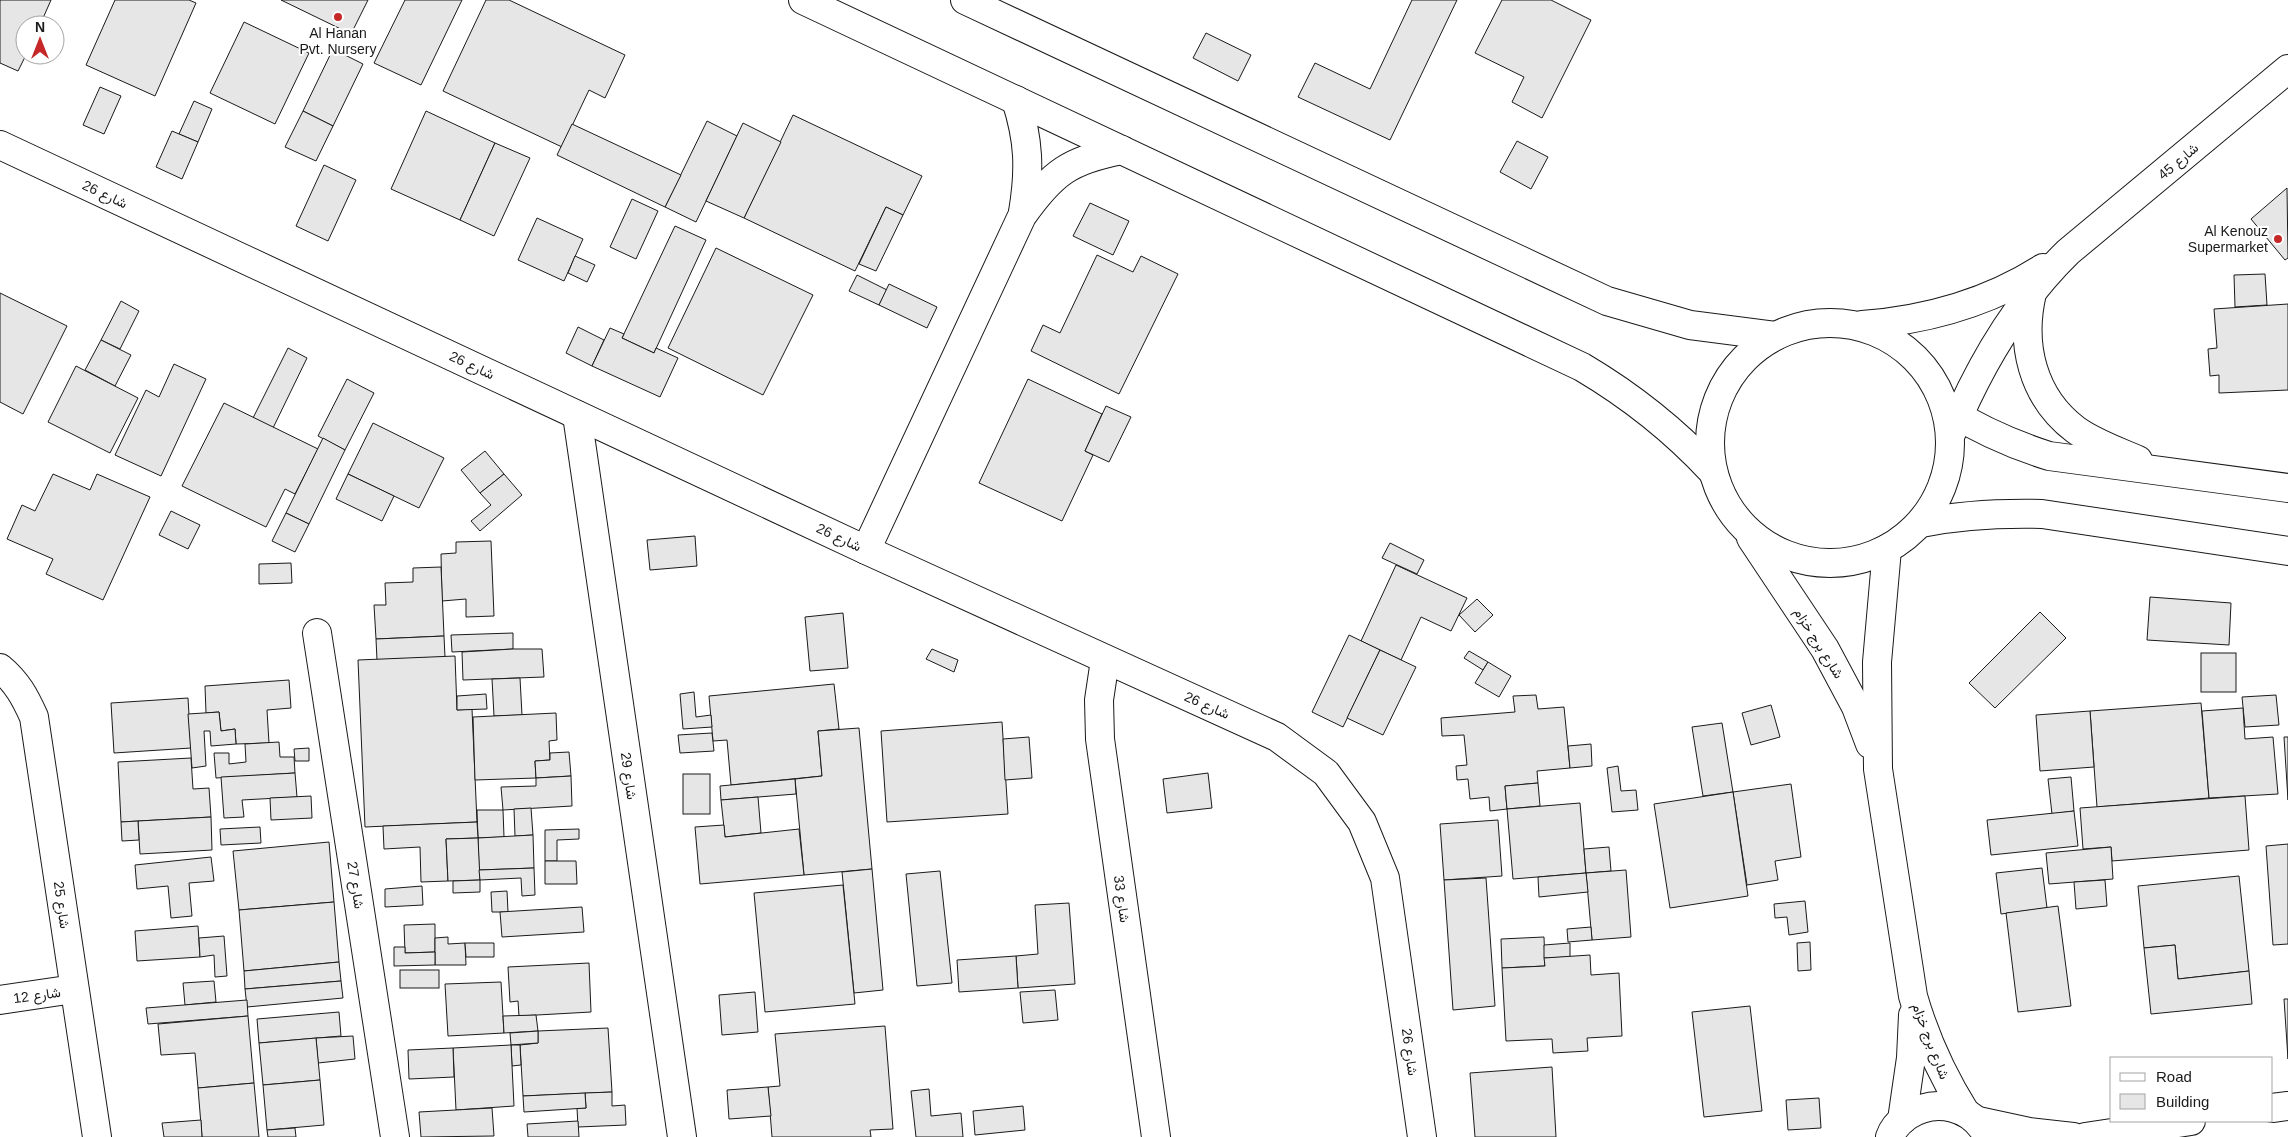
<svg xmlns="http://www.w3.org/2000/svg" width="2288" height="1137" font-family="Arial,Vazirmatn,sans-serif">
<rect width="100%" height="100%" fill="#fff"/>
<!-- building -->
<g fill="#e6e6e6" stroke="#1a1a1a">
<path d="M 0,0 L 51,0 L 40,25 L 25,25 L 26,55 L 18,71 L 0,63 Z"/>
<path d="M 115,0 L 189,0 L 196,3 L 155,96 L 86,65 Z"/>
<path d="M 281,0 L 368,0 L 351,34 Z"/>
<path d="M 405,0 L 462,0 L 421,85 L 374,63 Z"/>
<path d="M 486,0 L 509,0 L 625,55 L 605,98 L 589,90 L 562,147 L 443,91 Z"/>
<path d="M 1412,0 L 1457,0 L 1390,140 L 1298,97 L 1315,63 L 1370,89 Z"/>
<path d="M 1502,0 L 1551,0 L 1591,20 L 1542,118 L 1512,102 L 1524,77 L 1475,53 Z"/>
<path d="M 244,22 L 309,53 L 275,124 L 210,93 Z"/>
<path d="M 1206,33 L 1251,55 L 1238,81 L 1193,58 Z"/>
<path d="M 333,49 L 363,64 L 333,126 L 303,111 Z"/>
<path d="M 100,87 L 121,96 L 104,134 L 83,125 Z"/>
<path d="M 194,101 L 212,109 L 198,142 L 179,134 Z"/>
<path d="M 303,111 L 333,126 L 316,161 L 285,147 Z"/>
<path d="M 426,111 L 495,143 L 460,220 L 391,189 Z"/>
<path d="M 793,115 L 922,176 L 903,215 L 886,207 L 855,271 L 744,218 Z"/>
<path d="M 707,121 L 737,136 L 696,222 L 665,207 Z"/>
<path d="M 743,123 L 781,142 L 744,218 L 706,201 Z"/>
<path d="M 572,124 L 681,175 L 665,207 L 557,155 Z"/>
<path d="M 172,131 L 198,142 L 182,179 L 156,167 Z"/>
<path d="M 1517,141 L 1548,157 L 1531,189 L 1500,172 Z"/>
<path d="M 495,143 L 530,158 L 494,236 L 460,220 Z"/>
<path d="M 324,165 L 356,180 L 328,241 L 296,226 Z"/>
<path d="M 2287,188 L 2288,258 L 2285,260 L 2251,219 Z"/>
<path d="M 632,199 L 658,211 L 636,259 L 610,247 Z"/>
<path d="M 1090,203 L 1129,221 L 1113,255 L 1073,236 Z"/>
<path d="M 886,207 L 903,215 L 876,271 L 859,264 Z"/>
<path d="M 537,218 L 583,239 L 564,281 L 518,260 Z"/>
<path d="M 675,226 L 706,240 L 654,353 L 622,338 Z"/>
<path d="M 716,248 L 813,295 L 763,395 L 668,348 Z"/>
<path d="M 1097,255 L 1133,272 L 1141,256 L 1178,274 L 1119,394 L 1031,351 L 1043,325 L 1060,333 Z"/>
<path d="M 575,256 L 595,265 L 587,282 L 568,273 Z"/>
<path d="M 2265,274 L 2267,305 L 2235,307 L 2234,275 Z"/>
<path d="M 857,275 L 887,290 L 879,305 L 849,291 Z"/>
<path d="M 889,284 L 937,307 L 927,328 L 879,305 Z"/>
<path d="M 0,293 L 67,326 L 23,414 L 0,402 Z"/>
<path d="M 121,301 L 139,311 L 120,349 L 101,340 Z"/>
<path d="M 2288,304 L 2288,390 L 2219,393 L 2219,375 L 2210,376 L 2208,349 L 2217,348 L 2214,309 Z"/>
<path d="M 578,327 L 604,340 L 592,366 L 566,353 Z"/>
<path d="M 610,328 L 624,334 L 622,338 L 654,353 L 656,348 L 678,358 L 660,397 L 592,366 Z"/>
<path d="M 101,340 L 131,355 L 115,386 L 85,370 Z"/>
<path d="M 288,348 L 307,358 L 273,428 L 253,418 Z"/>
<path d="M 174,364 L 206,379 L 161,476 L 115,455 L 146,390 L 159,397 Z"/>
<path d="M 76,366 L 138,398 L 110,453 L 48,422 Z"/>
<path d="M 347,379 L 374,393 L 345,450 L 318,436 Z"/>
<path d="M 1028,379 L 1102,414 L 1085,451 L 1093,455 L 1062,521 L 979,483 Z"/>
<path d="M 224,403 L 318,449 L 295,494 L 285,489 L 266,527 L 182,486 Z"/>
<path d="M 1106,406 L 1131,417 L 1109,462 L 1085,451 Z"/>
<path d="M 373,423 L 444,458 L 419,508 L 348,474 Z"/>
<path d="M 323,438 L 345,450 L 309,524 L 286,513 Z"/>
<path d="M 485,451 L 504,474 L 480,493 L 461,470 Z"/>
<path d="M 53,474 L 90,490 L 97,474 L 150,497 L 103,600 L 46,574 L 53,559 L 7,539 L 22,505 L 35,511 Z"/>
<path d="M 348,474 L 394,496 L 382,521 L 336,499 Z"/>
<path d="M 504,474 L 522,495 L 480,531 L 471,521 L 491,505 L 480,493 Z"/>
<path d="M 171,511 L 200,525 L 188,549 L 159,535 Z"/>
<path d="M 286,513 L 309,524 L 295,552 L 272,541 Z"/>
<path d="M 695,536 L 697,566 L 650,570 L 647,540 Z"/>
<path d="M 491,541 L 494,616 L 466,617 L 466,599 L 442,601 L 441,554 L 456,553 L 456,542 Z"/>
<path d="M 1390,543 L 1424,560 L 1417,574 L 1382,558 Z"/>
<path d="M 291,563 L 292,583 L 259,584 L 259,564 Z"/>
<path d="M 1396,565 L 1467,598 L 1451,631 L 1421,617 L 1401,660 L 1361,641 Z"/>
<path d="M 441,567 L 444,636 L 376,639 L 374,605 L 386,605 L 385,583 L 413,582 L 413,568 Z"/>
<path d="M 2150,597 L 2231,603 L 2229,645 L 2147,640 Z"/>
<path d="M 1477,599 L 1493,615 L 1475,632 L 1459,615 Z"/>
<path d="M 2040,612 L 2066,638 L 1995,708 L 1969,683 Z"/>
<path d="M 843,613 L 848,668 L 810,671 L 805,617 Z"/>
<path d="M 513,633 L 513,649 L 452,652 L 451,635 Z"/>
<path d="M 1349,635 L 1380,650 L 1343,727 L 1312,712 Z"/>
<path d="M 444,636 L 445,657 L 377,660 L 376,639 Z"/>
<path d="M 513,649 L 542,649 L 544,677 L 463,680 L 462,652 Z"/>
<path d="M 932,649 L 958,660 L 954,672 L 926,659 Z"/>
<path d="M 1380,650 L 1416,667 L 1383,735 L 1347,718 Z"/>
<path d="M 1469,651 L 1488,662 L 1483,670 L 1464,658 Z"/>
<rect x="2201" y="653" width="35" height="39"/>
<path d="M 455,656 L 457,710 L 472,709 L 477,822 L 365,827 L 358,660 Z"/>
<path d="M 1488,662 L 1511,676 L 1499,697 L 1475,683 Z"/>
<path d="M 520,678 L 522,715 L 494,716 L 492,679 Z"/>
<path d="M 289,680 L 291,708 L 267,710 L 269,743 L 236,744 L 235,729 L 221,731 L 219,712 L 206,713 L 205,686 Z"/>
<path d="M 834,684 L 839,729 L 818,731 L 822,776 L 731,785 L 727,740 L 713,741 L 709,696 Z"/>
<path d="M 694,692 L 696,717 L 711,715 L 712,727 L 683,729 L 680,694 Z"/>
<path d="M 486,694 L 487,709 L 457,710 L 457,696 Z"/>
<path d="M 1536,695 L 1538,709 L 1564,707 L 1570,768 L 1537,771 L 1538,783 L 1505,786 L 1507,809 L 1490,811 L 1489,797 L 1470,799 L 1468,779 L 1457,780 L 1456,766 L 1467,765 L 1464,735 L 1442,736 L 1441,718 L 1515,712 L 1513,696 Z"/>
<path d="M 2276,695 L 2279,725 L 2245,727 L 2242,697 Z"/>
<path d="M 188,698 L 191,748 L 114,753 L 111,703 Z"/>
<path d="M 2201,703 L 2209,798 L 2097,807 L 2090,711 Z"/>
<path d="M 1771,705 L 1780,737 L 1751,745 L 1742,713 Z"/>
<path d="M 2243,708 L 2245,739 L 2273,737 L 2278,794 L 2209,798 L 2202,711 Z"/>
<path d="M 2090,711 L 2094,767 L 2040,771 L 2036,715 Z"/>
<path d="M 219,712 L 221,731 L 235,729 L 236,744 L 211,746 L 210,731 L 204,731 L 206,766 L 192,768 L 188,714 Z"/>
<path d="M 556,713 L 557,740 L 549,741 L 550,760 L 535,761 L 536,778 L 475,780 L 473,717 Z"/>
<path d="M 1002,722 L 1008,814 L 887,822 L 881,731 Z"/>
<path d="M 1722,723 L 1733,792 L 1703,796 L 1692,727 Z"/>
<path d="M 859,728 L 872,869 L 804,875 L 795,779 L 822,776 L 818,731 Z"/>
<path d="M 712,733 L 714,751 L 680,753 L 678,735 Z"/>
<path d="M 1029,737 L 1032,778 L 1005,780 L 1003,739 Z"/>
<path d="M 2284,737 L 2288,737 L 2288,800 Z"/>
<path d="M 279,742 L 280,757 L 294,757 L 295,773 L 216,778 L 214,753 L 229,753 L 229,764 L 246,762 L 245,744 Z"/>
<path d="M 1591,744 L 1592,766 L 1570,768 L 1568,746 Z"/>
<path d="M 309,748 L 309,761 L 295,761 L 294,749 Z"/>
<path d="M 569,752 L 571,776 L 536,778 L 535,761 L 550,760 L 550,753 Z"/>
<path d="M 191,758 L 193,789 L 209,788 L 211,817 L 121,822 L 118,762 Z"/>
<path d="M 1618,766 L 1621,791 L 1636,790 L 1638,810 L 1612,812 L 1607,768 Z"/>
<path d="M 295,773 L 297,797 L 242,800 L 244,817 L 224,818 L 221,777 Z"/>
<path d="M 1208,773 L 1212,808 L 1167,813 L 1163,779 Z"/>
<rect x="683" y="774" width="27" height="40"/>
<path d="M 571,776 L 572,806 L 503,810 L 501,787 L 536,786 L 536,778 Z"/>
<path d="M 2071,777 L 2074,811 L 2052,814 L 2048,779 Z"/>
<path d="M 795,779 L 796,794 L 721,800 L 720,786 Z"/>
<path d="M 1538,783 L 1540,806 L 1507,809 L 1505,786 Z"/>
<path d="M 1791,784 L 1801,857 L 1775,861 L 1778,880 L 1747,885 L 1733,792 Z"/>
<path d="M 1733,792 L 1748,896 L 1670,908 L 1654,804 Z"/>
<path d="M 311,796 L 312,818 L 271,820 L 270,798 Z"/>
<path d="M 2245,796 L 2249,850 L 2112,861 L 2111,847 L 2083,849 L 2080,808 Z"/>
<path d="M 758,797 L 761,833 L 725,837 L 721,800 Z"/>
<path d="M 1580,803 L 1586,873 L 1513,879 L 1507,809 Z"/>
<path d="M 531,808 L 533,835 L 515,836 L 514,809 Z"/>
<path d="M 477,810 L 503,810 L 504,837 L 478,838 Z"/>
<path d="M 2074,811 L 2078,846 L 1991,855 L 1987,820 Z"/>
<path d="M 211,817 L 212,850 L 140,854 L 138,821 Z"/>
<path d="M 1498,820 L 1502,876 L 1444,880 L 1440,824 Z"/>
<path d="M 138,821 L 139,840 L 122,841 L 121,822 Z"/>
<path d="M 477,822 L 478,838 L 446,839 L 448,881 L 421,882 L 420,847 L 384,849 L 383,826 Z"/>
<path d="M 724,825 L 725,837 L 799,829 L 804,875 L 700,884 L 695,827 Z"/>
<path d="M 260,827 L 261,843 L 221,845 L 220,829 Z"/>
<path d="M 579,829 L 579,839 L 557,840 L 557,861 L 545,861 L 545,830 Z"/>
<path d="M 533,835 L 534,868 L 479,870 L 478,838 Z"/>
<path d="M 478,838 L 480,880 L 448,881 L 446,839 Z"/>
<path d="M 329,842 L 334,902 L 239,910 L 233,851 Z"/>
<path d="M 2288,844 L 2288,944 L 2273,945 L 2266,846 Z"/>
<path d="M 1609,847 L 1611,871 L 1586,873 L 1584,849 Z"/>
<path d="M 2111,847 L 2113,879 L 2049,884 L 2046,853 Z"/>
<path d="M 211,857 L 214,881 L 189,883 L 192,916 L 171,918 L 168,886 L 137,889 L 135,865 Z"/>
<path d="M 545,861 L 576,861 L 577,884 L 545,884 Z"/>
<path d="M 534,868 L 535,895 L 522,896 L 521,878 L 480,880 L 479,870 Z"/>
<path d="M 2042,868 L 2047,908 L 2001,914 L 1996,873 Z"/>
<path d="M 872,869 L 883,990 L 854,993 L 842,872 Z"/>
<path d="M 1626,870 L 1631,937 L 1592,940 L 1586,873 Z"/>
<path d="M 940,871 L 952,983 L 917,986 L 906,874 Z"/>
<path d="M 1586,873 L 1588,892 L 1539,897 L 1538,877 Z"/>
<path d="M 2239,876 L 2249,971 L 2178,979 L 2175,945 L 2144,948 L 2138,886 Z"/>
<path d="M 1486,878 L 1495,1006 L 1453,1010 L 1444,880 Z"/>
<path d="M 480,880 L 480,892 L 453,893 L 453,881 Z"/>
<path d="M 2105,880 L 2107,906 L 2076,909 L 2074,882 Z"/>
<path d="M 843,885 L 855,1004 L 765,1012 L 754,893 Z"/>
<path d="M 422,886 L 423,905 L 385,907 L 385,889 Z"/>
<path d="M 507,891 L 508,912 L 492,912 L 491,892 Z"/>
<path d="M 1805,901 L 1808,932 L 1789,935 L 1787,917 L 1775,918 L 1774,904 Z"/>
<path d="M 334,902 L 339,962 L 244,971 L 239,910 Z"/>
<path d="M 1069,903 L 1075,984 L 1018,988 L 1016,956 L 1038,954 L 1035,905 Z"/>
<path d="M 2058,906 L 2071,1006 L 2018,1012 L 2006,913 Z"/>
<path d="M 582,907 L 584,932 L 502,937 L 500,912 Z"/>
<path d="M 435,924 L 435,952 L 405,953 L 404,925 Z"/>
<path d="M 198,926 L 200,957 L 137,961 L 135,931 Z"/>
<path d="M 1591,927 L 1592,940 L 1568,942 L 1567,929 Z"/>
<path d="M 224,936 L 227,976 L 215,977 L 214,955 L 200,957 L 199,938 Z"/>
<path d="M 448,937 L 448,944 L 465,943 L 466,965 L 435,965 L 435,938 Z"/>
<path d="M 1544,937 L 1545,966 L 1502,968 L 1501,939 Z"/>
<path d="M 1810,942 L 1811,970 L 1798,971 L 1797,943 Z"/>
<path d="M 465,943 L 494,943 L 494,957 L 466,957 Z"/>
<path d="M 1570,943 L 1570,957 L 1544,958 L 1544,945 Z"/>
<path d="M 2175,945 L 2178,979 L 2249,971 L 2252,1004 L 2151,1014 L 2144,948 Z"/>
<path d="M 394,947 L 405,947 L 405,953 L 435,952 L 435,965 L 394,966 Z"/>
<path d="M 1590,955 L 1591,975 L 1619,973 L 1622,1036 L 1587,1038 L 1588,1051 L 1553,1053 L 1552,1039 L 1506,1041 L 1502,968 L 1545,966 L 1544,958 Z"/>
<path d="M 1016,956 L 1018,988 L 959,992 L 957,960 Z"/>
<path d="M 339,962 L 341,981 L 245,989 L 244,971 Z"/>
<path d="M 589,963 L 591,1012 L 519,1016 L 518,1001 L 510,1002 L 508,967 Z"/>
<rect x="400" y="970" width="39" height="18"/>
<path d="M 214,981 L 216,1002 L 185,1005 L 183,983 Z"/>
<path d="M 341,981 L 343,998 L 247,1007 L 245,989 Z"/>
<path d="M 501,982 L 504,1033 L 448,1036 L 445,984 Z"/>
<path d="M 1055,990 L 1058,1020 L 1023,1023 L 1020,992 Z"/>
<path d="M 755,992 L 758,1032 L 722,1035 L 719,995 Z"/>
<path d="M 2284,999 L 2288,999 L 2288,1059 Z"/>
<path d="M 247,1000 L 248,1016 L 148,1024 L 146,1008 Z"/>
<path d="M 1750,1006 L 1762,1111 L 1704,1117 L 1692,1012 Z"/>
<path d="M 339,1012 L 341,1036 L 259,1043 L 257,1019 Z"/>
<path d="M 536,1015 L 538,1031 L 504,1033 L 503,1016 Z"/>
<path d="M 248,1016 L 254,1083 L 198,1088 L 195,1053 L 161,1055 L 158,1024 Z"/>
<path d="M 885,1026 L 893,1129 L 870,1130 L 871,1137 L 772,1137 L 768,1087 L 780,1086 L 775,1034 Z"/>
<path d="M 608,1028 L 612,1092 L 523,1096 L 520,1045 L 538,1043 L 538,1031 Z"/>
<path d="M 538,1031 L 538,1043 L 511,1045 L 510,1033 Z"/>
<path d="M 353,1036 L 355,1059 L 318,1063 L 316,1038 Z"/>
<path d="M 316,1038 L 320,1080 L 263,1085 L 259,1043 Z"/>
<path d="M 511,1045 L 520,1045 L 521,1065 L 512,1066 Z"/>
<path d="M 511,1045 L 514,1106 L 456,1110 L 453,1048 Z"/>
<path d="M 453,1048 L 454,1077 L 409,1079 L 408,1050 Z"/>
<path d="M 1552,1067 L 1556,1137 L 1475,1137 L 1470,1073 Z"/>
<path d="M 320,1080 L 324,1125 L 267,1130 L 263,1085 Z"/>
<path d="M 254,1083 L 259,1137 L 202,1137 L 198,1088 Z"/>
<path d="M 768,1087 L 771,1116 L 729,1119 L 727,1090 Z"/>
<path d="M 929,1089 L 931,1116 L 961,1113 L 963,1137 L 916,1137 L 911,1091 Z"/>
<path d="M 612,1092 L 612,1106 L 625,1105 L 626,1125 L 578,1127 L 577,1108 L 586,1108 L 585,1093 Z"/>
<path d="M 585,1093 L 586,1108 L 524,1112 L 523,1096 Z"/>
<path d="M 1819,1098 L 1821,1128 L 1788,1130 L 1786,1100 Z"/>
<path d="M 1023,1106 L 1025,1130 L 975,1135 L 973,1111 Z"/>
<path d="M 492,1108 L 494,1136 L 421,1137 L 419,1112 Z"/>
<path d="M 201,1120 L 202,1137 L 164,1137 L 162,1123 Z"/>
<path d="M 578,1121 L 579,1137 L 528,1137 L 527,1124 Z"/>
<path d="M 295,1128 L 296,1137 L 268,1137 L 267,1130 Z"/>
</g>
<g fill="none" stroke-linecap="round" stroke-linejoin="round">
<!-- minor casing -->
<g stroke="#1a1a1a" stroke-width="30">
<g id="minor">
<path d="M 803,0 L 1582,367 C 1631,396 1673,429 1712,471"/>
<path d="M 965,0 L 1607,301 L 1690,325 L 1775,336"/>
<path d="M 1016,100 C 1029,140 1030,170 1023,212"/>
<path d="M 0,145 L 866,550 L 1277,737 L 1326,773 L 1362,822 L 1385,878 L 1422,1137"/>
<path d="M 2032,293 C 2020,344 2032,397 2076,430 C 2094,443 2117,451 2138,460"/>
<circle cx="1830" cy="443" r="120"/>
<path d="M 1862,325 C 1927,320 1988,303 2043,268"/>
<path d="M 1946,409 C 1980,430 2011,444 2049,456 L 2288,488"/>
<path d="M 577,415 L 682,1137"/>
<path d="M 1951,434 C 1979,366 2015,304 2068,252 L 2288,69"/>
<path d="M 1921,523 C 1961,515 2000,513 2042,514 L 2288,551"/>
<path d="M 1751,538 L 1825,649 L 1856,707 L 1870,744"/>
<path d="M 1887,549 L 1877,662 L 1878,769 L 1913,996 C 1925,1038 1942,1075 1965,1112"/>
<path d="M 866,550 L 1022,216 C 1053,172 1070,160 1122,150"/>
<path d="M 317,633 L 395,1137"/>
<path d="M 1105,660 L 1099,700 L 1100,739 L 1156,1137"/>
<path d="M 0,668 C 17,682 25,697 34,717 L 97,1137"/>
<path d="M 0,1000 L 74,989"/>
<path d="M 2272,1108 L 2288,1106"/>
<path d="M 1902,1120 L 1911,1058 L 1913,1015"/>
<path d="M 1978,1121 L 2029,1132 L 2073,1137"/>
<path d="M 1890,1137 C 1893,1128 1900,1121 1907,1116 C 1936,1097 1972,1106 1988,1137"/>
<path d="M 2085,1137 L 2191,1121"/>
</g>
</g>
<!-- minor -->
<use href="#minor" stroke="#fff" stroke-width="28"/>
</g>
<!-- markers -->
<g fill="#c62828" stroke="#fff" stroke-width="2">
<circle cx="338" cy="17" r="5"/>
<circle cx="2278" cy="239" r="5"/>
</g>
<g text-anchor="middle" dominant-baseline="central" stroke-width="4" stroke-linejoin="round" paint-order="stroke">
<!-- poi labels -->
<g font-size="14" fill="#1a1a1a" stroke="#fff">
<text x="338" y="33">Al Hanan<tspan x="338" dy="16">Pvt. Nursery</tspan></text>
<text x="2268" y="231" text-anchor="end">Al Kenouz<tspan x="2268" dy="16">Supermarket</tspan></text>
</g>
<!-- street labels -->
<g font-size="14" fill="#1a1a1a" stroke="#fff">
<text transform="translate(2178 161) rotate(-40)">شارع 45</text>
<text transform="translate(105 194) rotate(25)">شارع 26</text>
<text transform="translate(472 365) rotate(25)">شارع 26</text>
<text transform="translate(839 537) rotate(25)">شارع 26</text>
<text transform="translate(1819 643) rotate(58)">شارع برج خزام</text>
<text transform="translate(1207 705) rotate(24)">شارع 26</text>
<text transform="translate(629 776) rotate(82)">شارع 29</text>
<text transform="translate(356 885) rotate(81)">شارع 27</text>
<text transform="translate(1122 899) rotate(82)">شارع 33</text>
<text transform="translate(62 905) rotate(82)">شارع 25</text>
<text transform="translate(37 995) rotate(-8)">شارع 12</text>
<text transform="translate(1931 1041) rotate(69)">شارع برج خزام</text>
<text transform="translate(1410 1052) rotate(82)">شارع 26</text>
</g>
</g>
<!-- legend -->
<rect x="2110" y="1057" width="162" height="65" fill="#ffffff" stroke="#a3a3a3"/>
<rect x="2120" y="1073" width="25" height="8" fill="#ffffff" stroke="#a3a3a3"/>
<text x="2156" y="1082" font-size="15" fill="#1a1a1a">Road</text>
<rect x="2120" y="1094" width="25" height="15" fill="#e6e6e6" stroke="#a3a3a3"/>
<text x="2156" y="1107" font-size="15" fill="#1a1a1a">Building</text>
<!-- north arrow -->
<g transform="translate(40 40)"><circle r="24" fill="#ffffff" stroke="#a3a3a3"/>
<path d="M0-4L9 19L0 12L-9 19Z" fill="#c62828"/>
<text y="-8" font-size="14" font-weight="bold" text-anchor="middle" fill="#1a1a1a">N</text>
</g>
</svg>
